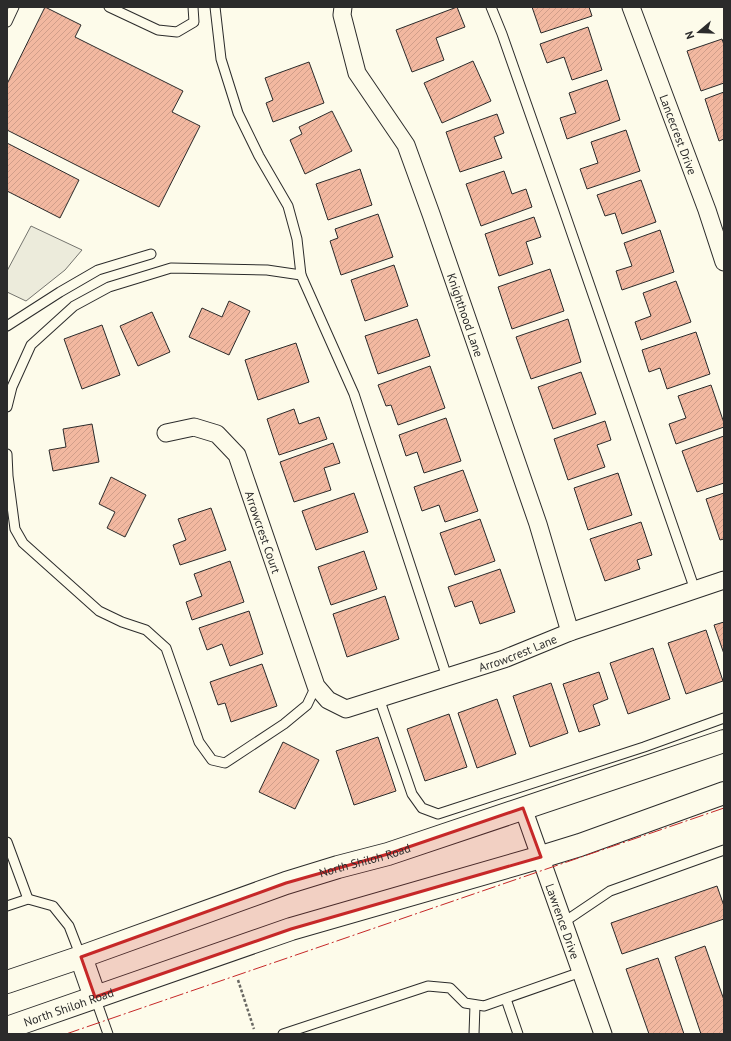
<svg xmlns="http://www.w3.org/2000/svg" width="731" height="1041" font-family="'PT Sans',sans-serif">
<defs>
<pattern id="building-hatch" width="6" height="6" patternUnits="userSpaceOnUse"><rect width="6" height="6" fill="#f2b8a0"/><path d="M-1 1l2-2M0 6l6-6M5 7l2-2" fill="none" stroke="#d09e8a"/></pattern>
</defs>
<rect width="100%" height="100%" fill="#fdfbea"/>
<!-- green -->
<path fill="#ecebdb" stroke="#74746e" d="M 31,226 L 82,250 L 65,270 L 26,301 L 7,292 L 7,271 Z"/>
<!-- building -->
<g fill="url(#building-hatch)" stroke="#2b2b2b">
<path d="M 45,7 L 81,25 L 75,37 L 183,91 L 172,112 L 200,126 L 159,207 L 7,130 L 7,84 Z"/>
<path d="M 457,7 L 465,27 L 436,38 L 444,60 L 412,72 L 396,30 Z"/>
<path d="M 532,7 L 589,7 L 592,16 L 541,33 Z"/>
<path d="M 588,27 L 602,70 L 572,80 L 564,57 L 547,63 L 540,44 Z"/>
<path d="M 722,39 L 724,45 L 724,83 L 701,91 L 687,51 Z"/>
<path d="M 473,61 L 491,101 L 442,123 L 424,83 Z"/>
<path d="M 309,62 L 324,103 L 273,122 L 266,103 L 273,100 L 265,78 Z"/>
<path d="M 607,80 L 620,120 L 567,139 L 560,118 L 576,113 L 569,93 Z"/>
<path d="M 724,92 L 724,139 L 719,141 L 705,99 Z"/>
<path d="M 332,111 L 352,151 L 305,174 L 290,140 L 302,134 L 299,127 Z"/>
<path d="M 497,114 L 504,133 L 494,137 L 502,158 L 460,172 L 446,132 Z"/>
<path d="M 626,130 L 640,171 L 587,189 L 580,169 L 598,163 L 591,142 Z"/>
<path d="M 7,143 L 79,180 L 60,218 L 7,191 Z"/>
<path d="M 360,169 L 372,205 L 328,220 L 316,184 Z"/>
<path d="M 504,171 L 512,194 L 526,189 L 532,207 L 481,226 L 466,184 Z"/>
<path d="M 641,180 L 656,222 L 622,234 L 615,213 L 605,216 L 597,195 Z"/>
<path d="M 378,214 L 393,257 L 341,275 L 330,241 L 338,238 L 335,229 Z"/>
<path d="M 534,217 L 541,237 L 526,242 L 533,264 L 499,276 L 485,234 Z"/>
<path d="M 660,230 L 674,272 L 622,290 L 616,271 L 632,266 L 624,243 Z"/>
<path d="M 394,265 L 408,306 L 365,321 L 351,280 Z"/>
<path d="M 550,269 L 564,311 L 512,329 L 498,287 Z"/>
<path d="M 676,281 L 691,322 L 641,340 L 635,322 L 651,316 L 643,293 Z"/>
<path d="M 229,301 L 250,311 L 229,355 L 189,337 L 202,308 L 222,317 Z"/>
<path d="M 152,312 L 170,352 L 138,366 L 120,326 Z"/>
<path d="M 417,319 L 430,356 L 378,374 L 365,336 Z"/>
<path d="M 568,319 L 581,362 L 531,379 L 516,337 Z"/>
<path d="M 102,325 L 120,375 L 82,389 L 64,339 Z"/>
<path d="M 696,332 L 710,374 L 667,389 L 660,368 L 649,372 L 642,350 Z"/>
<path d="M 296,343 L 309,382 L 258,400 L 245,360 Z"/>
<path d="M 430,366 L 445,408 L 398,425 L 391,405 L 386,406 L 378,385 Z"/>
<path d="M 581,372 L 596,414 L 553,429 L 538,387 Z"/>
<path d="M 711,385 L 724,423 L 724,427 L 676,444 L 669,424 L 686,418 L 678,396 Z"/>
<path d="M 294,409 L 299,424 L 319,417 L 327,439 L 279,455 L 267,419 Z"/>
<path d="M 446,418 L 461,461 L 424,473 L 417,452 L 406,456 L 399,435 Z"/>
<path d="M 605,421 L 611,440 L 597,445 L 605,467 L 568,480 L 554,439 Z"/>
<path d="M 92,424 L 99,462 L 53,471 L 49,450 L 66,447 L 63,429 Z"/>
<path d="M 724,436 L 724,483 L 697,492 L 682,451 Z"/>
<path d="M 333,443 L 340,463 L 324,468 L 331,490 L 294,502 L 280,462 Z"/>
<path d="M 463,470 L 478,511 L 445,522 L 439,505 L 422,511 L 414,487 Z"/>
<path d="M 618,473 L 632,515 L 588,530 L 574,488 Z"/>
<path d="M 111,477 L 146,495 L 125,537 L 107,528 L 115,512 L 99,504 Z"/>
<path d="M 354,493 L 368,532 L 316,550 L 302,511 Z"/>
<path d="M 724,493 L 724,539 L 720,540 L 706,499 Z"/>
<path d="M 211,508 L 226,550 L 180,565 L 173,545 L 186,540 L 178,519 Z"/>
<path d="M 480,519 L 495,561 L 455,575 L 440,533 Z"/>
<path d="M 641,522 L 652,555 L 637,560 L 640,569 L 605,581 L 590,539 Z"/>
<path d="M 364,551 L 377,589 L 331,605 L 318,567 Z"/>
<path d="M 230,561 L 244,602 L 192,620 L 186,602 L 202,596 L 194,574 Z"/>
<path d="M 500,569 L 515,612 L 480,624 L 472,601 L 455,607 L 448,587 Z"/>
<path d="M 385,596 L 399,639 L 347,657 L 333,614 Z"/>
<path d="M 249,611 L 263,654 L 230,666 L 222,644 L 207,650 L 199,628 Z"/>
<path d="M 724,622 L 724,654 L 714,625 Z"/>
<path d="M 706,630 L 723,681 L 686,694 L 668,643 Z"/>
<path d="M 653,648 L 670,699 L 628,714 L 610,663 Z"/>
<path d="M 262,664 L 277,706 L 231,722 L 225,703 L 218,705 L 210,682 Z"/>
<path d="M 599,672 L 608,699 L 593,705 L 600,725 L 579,732 L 563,684 Z"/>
<path d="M 551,683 L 568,733 L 530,747 L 513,696 Z"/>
<path d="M 497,699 L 516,754 L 477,768 L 458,713 Z"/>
<path d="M 449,714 L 467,767 L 425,781 L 407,729 Z"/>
<path d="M 378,737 L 396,791 L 354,805 L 336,751 Z"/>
<path d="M 283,742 L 319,760 L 295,809 L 259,792 Z"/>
<path d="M 717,886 L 724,906 L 724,919 L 622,954 L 611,923 Z"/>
<path d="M 705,946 L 724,1000 L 724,1034 L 701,1034 L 675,957 Z"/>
<path d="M 658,958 L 684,1034 L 649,1034 L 626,969 Z"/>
</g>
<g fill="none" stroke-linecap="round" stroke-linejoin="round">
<!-- service casing -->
<g stroke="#2b2b2b" stroke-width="11">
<g id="service">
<path d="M 109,7 L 158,30 L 177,32 L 194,22 L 193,7"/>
<path d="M 215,7 L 221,59 L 238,113 L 259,156 L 288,206 L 297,239 L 301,275"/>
<path d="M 491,7 L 502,34 L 563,208 L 695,590"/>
<path d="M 7,22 L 14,7"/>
<path d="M 7,326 L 60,292 L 98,270 L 151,254"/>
<path d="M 7,407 L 12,387 L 31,345 L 74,306 L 109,287 L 171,268 L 267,270 L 301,275 L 354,394 L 447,677"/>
<path d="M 7,454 L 8,476 L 15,529 L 23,543 L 99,611 L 122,622 L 146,630 L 166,648 L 199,742 L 212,760 L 225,763 L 284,724 L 307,705 L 316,686"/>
<path d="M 379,698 L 412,794 L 422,808 L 438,814 L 644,747 L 724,718"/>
<path d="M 7,842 L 28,899"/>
<path d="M 7,906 L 28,899 L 53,906 L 69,926 L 81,957"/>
<path d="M 564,922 L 610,891 L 724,850"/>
<path d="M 95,997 L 108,1034"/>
<path d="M 506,999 L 518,1034"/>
<path d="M 283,1034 L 428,986 L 450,988 L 465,1003 L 484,1006 L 581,972"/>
<path d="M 474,1034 L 475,1005"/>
</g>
</g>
<!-- minor casing -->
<g stroke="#2b2b2b" stroke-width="19">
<g id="minor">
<path id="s1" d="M 343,7 L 342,15 L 357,73 L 406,145 L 431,214 L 538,524 L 570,632"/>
<path id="s2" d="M 631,7 L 707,210 L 724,262"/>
<path id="s3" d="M 166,433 L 194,427 L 217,434 L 237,455 L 316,686 L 328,700 L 346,709 L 504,659 L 570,632 L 724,580"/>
<path id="s4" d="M 523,808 L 603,1034"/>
</g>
</g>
<!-- secondary casing -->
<g stroke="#2b2b2b" stroke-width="24">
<g id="secondary">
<path d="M 81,957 L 95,997"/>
<path id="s5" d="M 7,982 L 81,957 L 286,883 L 338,867 L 388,854 L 724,741"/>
<path id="s6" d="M 7,1028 L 291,929 L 541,857 L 580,845 L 724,793"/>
</g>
</g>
<!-- path -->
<path stroke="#6a6964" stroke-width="2.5" stroke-dasharray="3 2" stroke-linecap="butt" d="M 238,980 L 254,1029"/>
<!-- service -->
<use href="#service" stroke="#fdfbea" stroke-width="9"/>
<!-- minor -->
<use href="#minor" stroke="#fdfbea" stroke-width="17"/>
<!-- secondary -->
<use href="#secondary" stroke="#fdfbea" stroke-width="22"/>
<!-- power -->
<path stroke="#c62828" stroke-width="1" stroke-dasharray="14 3 2 3" stroke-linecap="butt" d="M 66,1034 L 724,808"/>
</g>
<!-- marked area -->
<path fill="#c62828" fill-opacity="0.2" stroke="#c62828" stroke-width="3" stroke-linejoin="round" d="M 523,808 L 541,857 L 291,929 L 95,997 L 81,957 L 286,883 L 388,854 Z"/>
<g text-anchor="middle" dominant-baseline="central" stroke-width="3" stroke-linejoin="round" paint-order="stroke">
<!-- street labels -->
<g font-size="12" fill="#2b2b2b" stroke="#fdfbea">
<text stroke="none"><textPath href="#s2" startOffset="136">Lancecrest Drive</textPath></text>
<text stroke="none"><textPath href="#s1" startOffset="335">Knighthood Lane</textPath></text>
<text stroke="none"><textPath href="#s3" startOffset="163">Arrowcrest Court</textPath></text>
<text stroke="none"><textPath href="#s3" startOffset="545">Arrowcrest Lane</textPath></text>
<text stroke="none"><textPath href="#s5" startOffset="378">North Shiloh Road</textPath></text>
<text stroke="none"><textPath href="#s4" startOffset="120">Lawrence Drive</textPath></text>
<text stroke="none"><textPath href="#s6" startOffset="65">North Shiloh Road</textPath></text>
</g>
</g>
<!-- border -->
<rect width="731" height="1041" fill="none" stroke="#2b2b2b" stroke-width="16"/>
<!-- north arrow -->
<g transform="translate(699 32) rotate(251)" stroke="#fdfbea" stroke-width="3" paint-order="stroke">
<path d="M0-3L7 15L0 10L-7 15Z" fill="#2b2b2b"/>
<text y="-6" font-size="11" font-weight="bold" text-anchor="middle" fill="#2b2b2b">N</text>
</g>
</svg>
